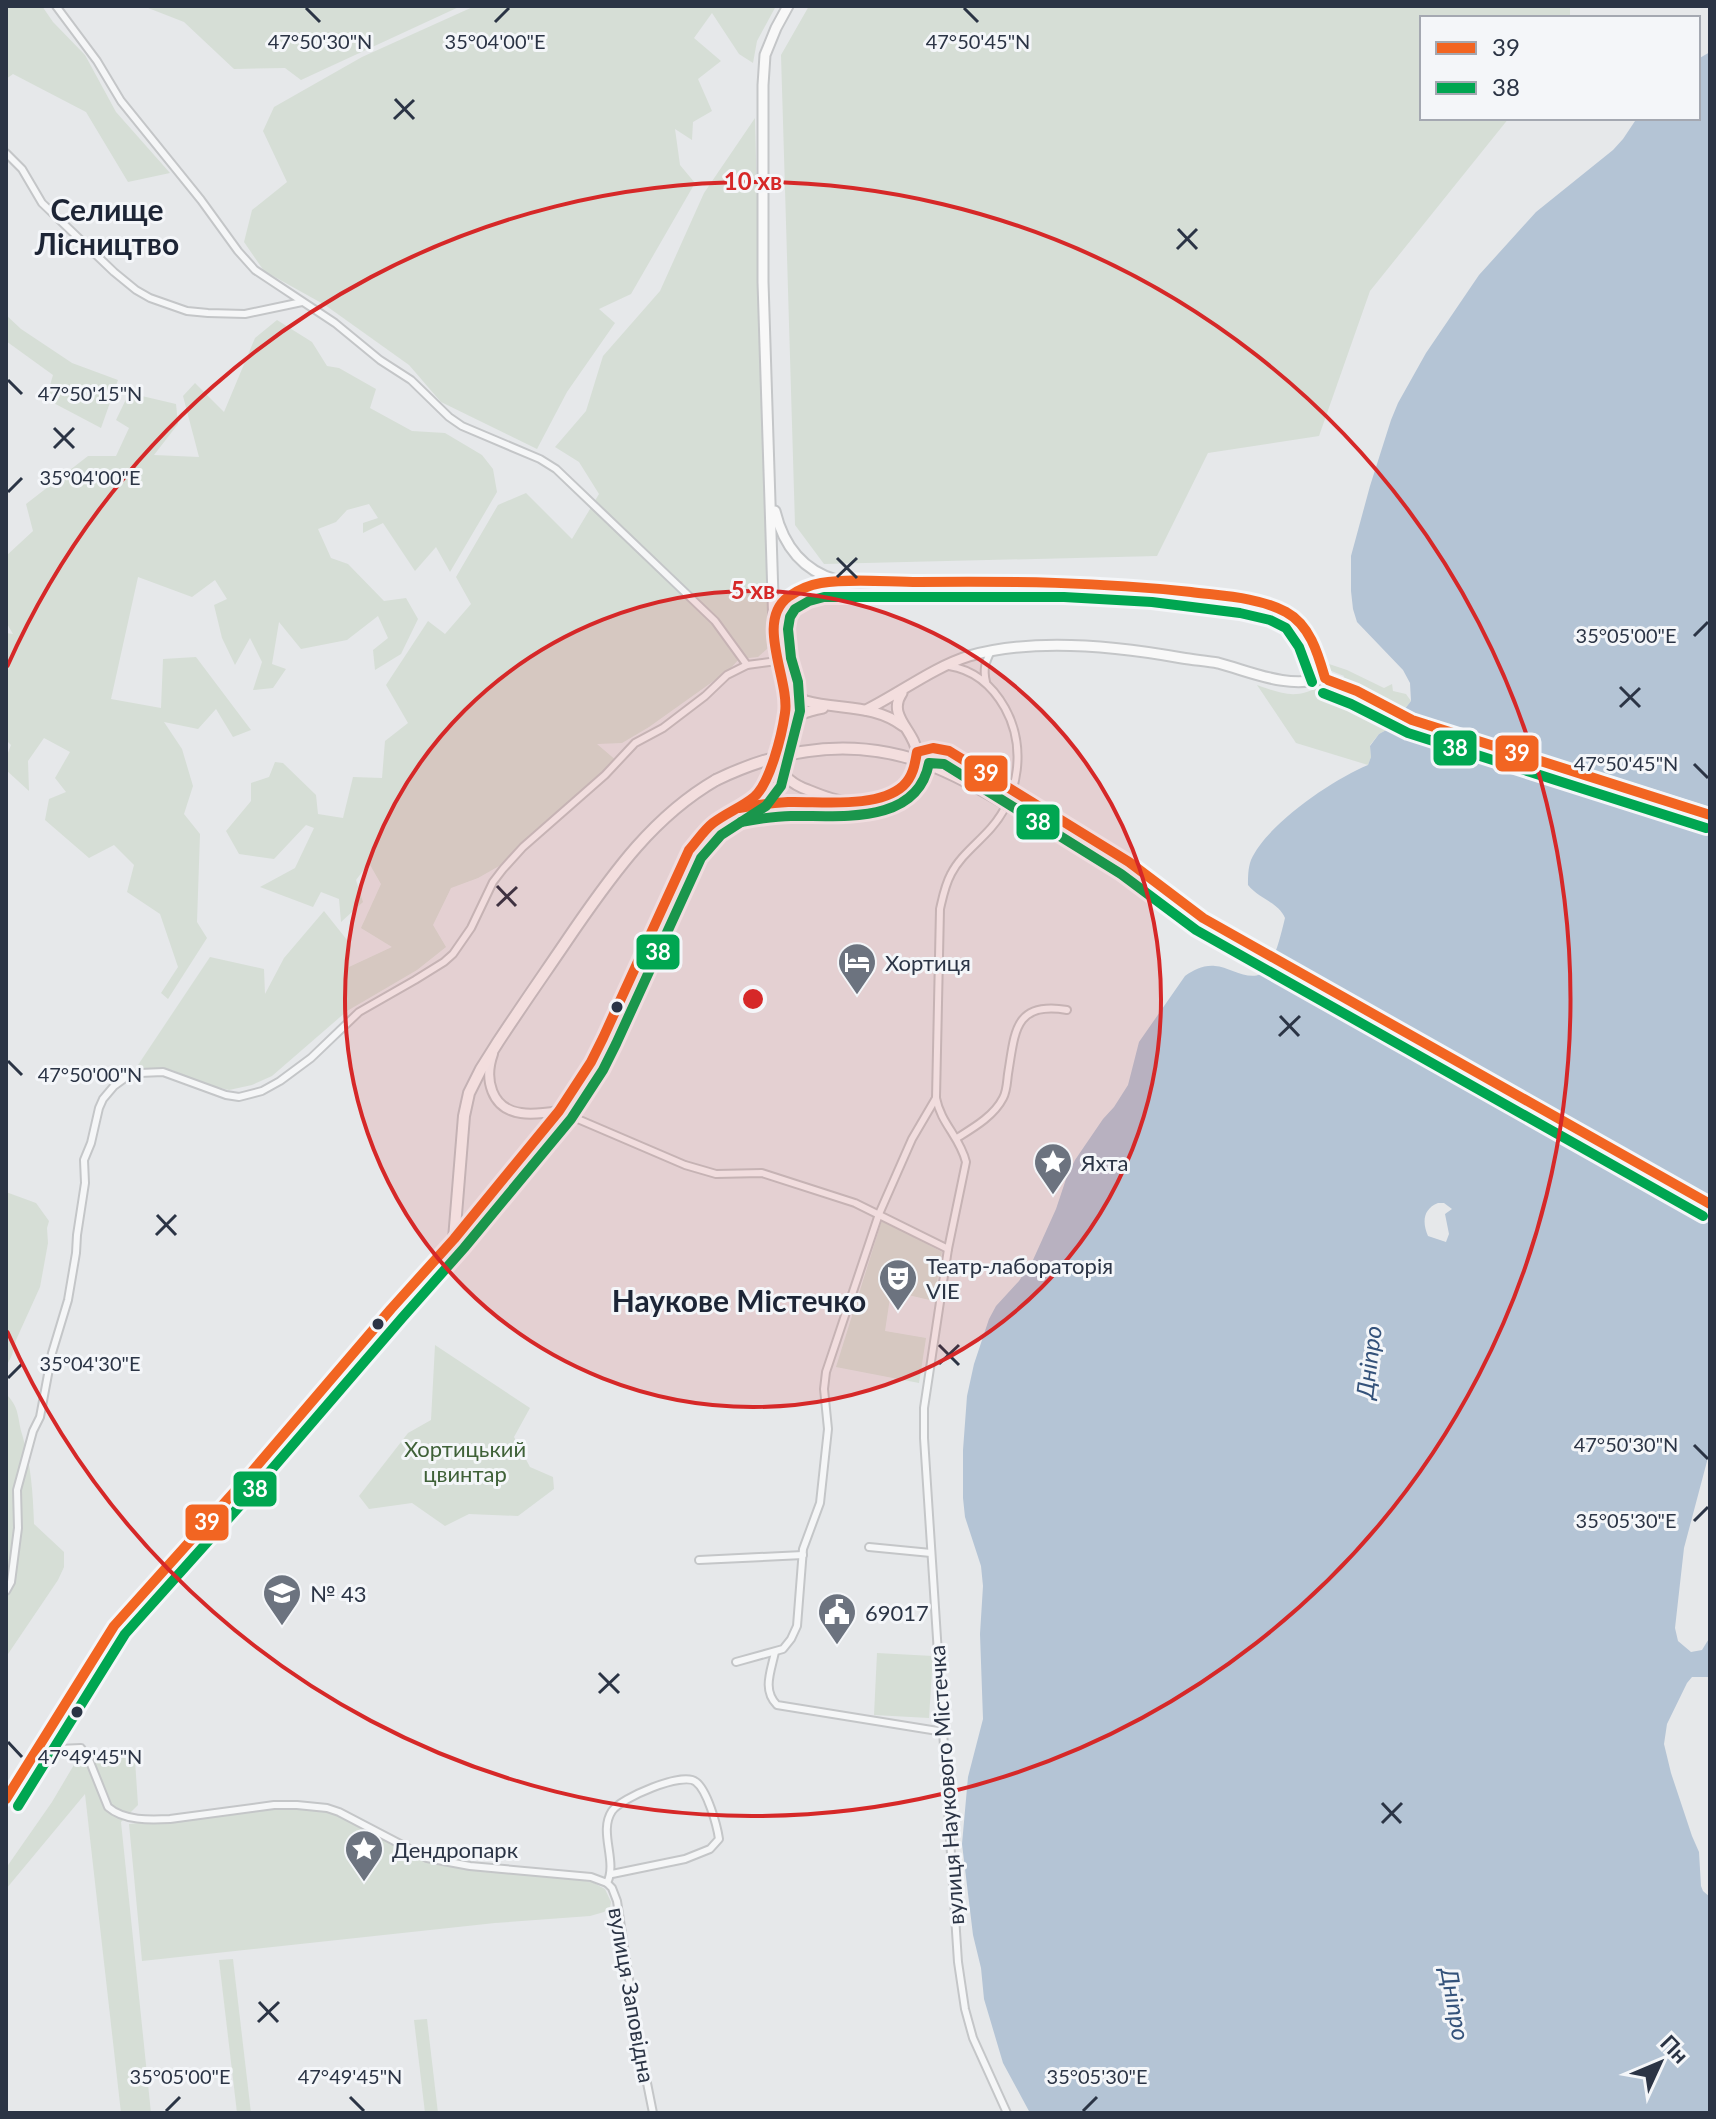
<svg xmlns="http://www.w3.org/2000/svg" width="1716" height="2119" font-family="Lato,sans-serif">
<rect width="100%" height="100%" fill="#e6e8ea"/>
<!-- green -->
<g fill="#d6ded6">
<path d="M 6,6 L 42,6 L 53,22 L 85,55 L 116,112 L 170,173 L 128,182 L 86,112 L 13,74 L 6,79 Z"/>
<path d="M 143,6 L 461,6 L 301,80 L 285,68 L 234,69 L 184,22 Z"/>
<path d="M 475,6 L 776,6 L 757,41 L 753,63 L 739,54 L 712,13 L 694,38 L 721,61 L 698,79 L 712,111 L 693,122 L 692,140 L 675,129 L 680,165 L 695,183 L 631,294 L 599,309 L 615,323 L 567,392 L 537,449 L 441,402 L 409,365 L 325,305 L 264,271 L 244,242 L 252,210 L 287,182 L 263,131 L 274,107 L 362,57 Z"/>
<path d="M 809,6 L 1570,6 L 1570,18 L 1422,18 L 1422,118 L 1509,118 L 1370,291 L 1319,436 L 1208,453 L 1157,556 L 824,564 L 795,525 L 781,55 Z"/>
<path d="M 755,118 L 768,648 L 758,657 L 739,659 L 729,670 L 649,727 L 622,743 L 597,744 L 618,762 L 513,858 L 478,878 L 451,888 L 433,925 L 446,947 L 417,970 L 347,1011 L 272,1076 L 252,1085 L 229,1090 L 196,1082 L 172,1070 L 136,1068 L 210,957 L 264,969 L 265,994 L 284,958 L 324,911 L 351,945 L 349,967 L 392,947 L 361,928 L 381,884 L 369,863 L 356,880 L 363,902 L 341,922 L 339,899 L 321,892 L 313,907 L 260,887 L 295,868 L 314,828 L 306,825 L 274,859 L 239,854 L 226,831 L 251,801 L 251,783 L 269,777 L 275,762 L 283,763 L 316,795 L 318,814 L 343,818 L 353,777 L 382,778 L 385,741 L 408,723 L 386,685 L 428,621 L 445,634 L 471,604 L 456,577 L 498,505 L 526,493 L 572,539 L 599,494 L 579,462 L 555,447 L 586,411 L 603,356 L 660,291 L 704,193 Z"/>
<path d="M 6,315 L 21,329 L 72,363 L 118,380 L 101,428 L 46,399 L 53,375 L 6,341 Z"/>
<path d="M 277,320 L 312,342 L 327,366 L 339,368 L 376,389 L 370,408 L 412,431 L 445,433 L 482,455 L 493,469 L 497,492 L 450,572 L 436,547 L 415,571 L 383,523 L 363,533 L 363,523 L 378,518 L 369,504 L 347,510 L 336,522 L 318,529 L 331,558 L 348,564 L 384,601 L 406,598 L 418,619 L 401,654 L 375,670 L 373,650 L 388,638 L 378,616 L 347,640 L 301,649 L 279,622 L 272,664 L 286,669 L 273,688 L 253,690 L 262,662 L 250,638 L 235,665 L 222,638 L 214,605 L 227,599 L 215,580 L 192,597 L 138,577 L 111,699 L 161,708 L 163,659 L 196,657 L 251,730 L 233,737 L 216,709 L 198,729 L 164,722 L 182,749 L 193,786 L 184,814 L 200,834 L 197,922 L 207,938 L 168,999 L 161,993 L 178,967 L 160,914 L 127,892 L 134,865 L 114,845 L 89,858 L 45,820 L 49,799 L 66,792 L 55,778 L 70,752 L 44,738 L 28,761 L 29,791 L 6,770 L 6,758 L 11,745 L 6,740 L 6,633 L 13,634 L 6,622 L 6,556 L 33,531 L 26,504 L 88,456 L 116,456 L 129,428 L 116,420 L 129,393 L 176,404 L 178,424 L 154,455 L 199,457 L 183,396 L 195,383 L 224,412 L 255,338 Z"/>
<path d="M 1329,664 L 1347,670 L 1384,688 L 1392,684 L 1393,691 L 1406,694 L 1411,701 L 1390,728 L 1379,734 L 1370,745 L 1371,757 L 1368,765 L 1296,743 L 1257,685 C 1282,694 1297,700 1322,685 L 1329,688 L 1329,691 L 1335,693 L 1338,691 L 1344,676 L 1329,670 Z"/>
<path d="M 6,1192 L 36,1203 L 49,1221 L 47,1228 L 48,1243 L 40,1287 L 16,1340 L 12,1355 L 6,1367 Z"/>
<path d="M 882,1220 L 942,1252 L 934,1301 L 891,1291 L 885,1331 L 926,1338 L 919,1383 L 836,1367 Z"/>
<path d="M 435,1345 L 530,1408 L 514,1437 L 530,1467 L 553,1477 L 554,1489 L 518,1516 L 469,1514 L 445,1526 L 412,1503 L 369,1509 L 359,1496 L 408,1433 L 431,1420 Z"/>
<path d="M 6,1394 C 20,1408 17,1417 22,1434 C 31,1464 33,1493 34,1524 L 64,1552 L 64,1567 L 58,1580 L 6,1657 Z"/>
<path d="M 877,1653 L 933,1656 L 929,1718 L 874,1715 Z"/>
<path d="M 119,1751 L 135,1760 L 138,1805 L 121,1822 L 151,2113 L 121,2113 L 85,1794 L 6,1889 L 6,1868 L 52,1802 L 78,1758 Z"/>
<path d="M 300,1806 L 340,1815 L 441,1863 L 538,1874 L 592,1882 L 605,1889 L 611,1902 L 610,1907 L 604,1912 L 590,1916 L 495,1923 L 142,1961 L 129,1824 Z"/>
<path d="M 233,1959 L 251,2113 L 237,2113 L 219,1960 Z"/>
<path d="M 427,2019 L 438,2113 L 425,2113 L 414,2020 Z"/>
</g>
<!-- water -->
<path fill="#b4c4d5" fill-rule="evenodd" d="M 1710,52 L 1710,1450 L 1684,1548 L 1675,1628 L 1678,1641 L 1691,1652 L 1702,1650 L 1710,1637 L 1710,1677 L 1692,1677 L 1687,1683 L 1667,1724 L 1664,1744 L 1671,1773 L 1692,1836 L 1699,1852 L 1701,1886 L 1703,1891 L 1710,1897 L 1710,2113 L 1030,2113 L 1003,2063 L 984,1999 L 981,1968 L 973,1935 L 962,1844 L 968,1777 L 983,1719 L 980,1634 L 983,1586 L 981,1566 L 965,1517 L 963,1498 L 963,1450 L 967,1396 L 974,1364 L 989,1319 L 996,1306 L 1019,1281 L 1033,1260 L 1056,1209 L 1066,1179 L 1075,1160 L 1103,1119 L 1114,1107 L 1128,1085 L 1139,1042 L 1185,976 C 1194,970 1203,965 1215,966 C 1232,967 1255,987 1268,967 C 1277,953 1281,934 1285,918 C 1278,902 1259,899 1248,885 C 1248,877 1248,868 1251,860 C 1267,824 1332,780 1368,765 L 1371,757 L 1370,746 L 1379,734 L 1390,728 L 1411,701 L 1410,683 L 1403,670 L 1357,622 L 1353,609 L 1351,591 L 1351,556 L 1370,486 L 1391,420 L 1398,403 L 1426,353 L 1479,275 L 1536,212 L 1613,150 L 1623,139 L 1637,118 L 1698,118 L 1698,59 ZM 1438,1203 L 1444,1203 L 1452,1209 L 1445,1214 L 1449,1234 L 1446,1242 L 1428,1236 C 1422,1222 1423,1209 1438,1203 Z"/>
<!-- pier -->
<g fill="#e6e8ea">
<path d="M 1402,707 L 1419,715 L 1710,807 L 1710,821 L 1416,728 L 1394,717 Z"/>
<path d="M 1272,950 L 1710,1197 L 1710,1223 L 1264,966 Z"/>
</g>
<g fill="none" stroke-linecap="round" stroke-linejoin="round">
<!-- minor casing -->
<g stroke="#c4c6c8" stroke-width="10">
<g id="minor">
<path d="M 56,6 L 97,61 L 121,101 L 201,200 L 238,251 L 255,270 L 335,323 L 380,360 L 411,380 L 449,417 L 462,426 L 540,459 L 556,469 L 715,621 L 747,665"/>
<path d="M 6,153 L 22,169 L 42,203 L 114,272 L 136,290 L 150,298 L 187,311 L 208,313 L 245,314 L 302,302"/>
<path d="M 949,666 C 975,670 992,685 1005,708 C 1026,746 1020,795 991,828 C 978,843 960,856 951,874 C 945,885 943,896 940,909 L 936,1098 C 941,1124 960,1137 966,1162 L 948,1249 L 924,1408 L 924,1438 L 958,1962 L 965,2009 L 973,2038 L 1007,2113"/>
<path d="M 986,682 C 983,669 985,663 991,651"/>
<path d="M 559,1111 L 685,1165 L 716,1174 L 762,1173 L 855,1203 L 948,1249"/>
<path d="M 957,1138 C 973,1128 994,1116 1003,1098 C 1007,1091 1007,1081 1008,1074 C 1015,1032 1014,1001 1067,1010"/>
<path d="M 869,1547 L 931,1553"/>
<path d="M 699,1560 L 803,1555"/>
<path d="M 6,1591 L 11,1582 L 18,1528 L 17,1490 L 33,1431 L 40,1417 L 52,1353 L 68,1300 L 76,1253 L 77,1235 L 85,1183 L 84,1160 L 91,1143 L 99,1108 L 103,1099 L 114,1086 L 125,1078 L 140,1073 L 163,1072 L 226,1095 L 239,1097 L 262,1091 L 280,1081 L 311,1058 L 359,1012 L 415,980 L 444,962 L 453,954 L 471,928 L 493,882 L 503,869 L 523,847 L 605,775 L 635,743 L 663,728 L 705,696 L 727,675 L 747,665 L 777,661"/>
<path d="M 775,1652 C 771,1671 762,1690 777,1705 L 944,1732"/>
<path d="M 736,1662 L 783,1649 L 791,1639 L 797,1626 L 803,1549 L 820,1503 L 828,1429 L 824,1389 L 826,1372 L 879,1214 L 912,1139 L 936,1098"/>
<path d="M 36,1750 L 81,1748 L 90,1762 L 108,1807 C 124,1821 150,1820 170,1819 L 274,1805 L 297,1805 L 327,1808 L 339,1812 L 427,1858 L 470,1866 L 591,1877 L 607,1883 L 612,1888 L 617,1901 L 638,2038 L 653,2113"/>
<path d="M 607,1883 C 618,1861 598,1832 612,1811 C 621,1798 683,1771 696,1782 C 707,1790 717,1825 719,1839 L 710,1849 L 685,1859 L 612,1874"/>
</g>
</g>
<!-- tertiary casing -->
<g stroke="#c4c6c8" stroke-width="12">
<g id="tertiary">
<path d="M 917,752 C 943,743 955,754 977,767"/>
<path d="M 493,1054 C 484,1079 491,1109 521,1113 C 533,1115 546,1113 559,1111"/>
</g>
</g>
<!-- secondary casing -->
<g stroke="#c4c6c8" stroke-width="13">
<g id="secondary">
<path d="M 775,511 C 783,544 802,570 836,580"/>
<path d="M 776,618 C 781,594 801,588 822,583 L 1098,584 L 1179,591 L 1255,601 L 1288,613 L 1300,624 L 1311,638 L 1325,678"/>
<path d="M 1325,678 L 1357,691 L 1412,720 L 1514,754 L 1710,815"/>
<path d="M 784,685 L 797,697 L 806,701 C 839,710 874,704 903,726"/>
<path d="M 866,710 C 900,693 934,667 969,656 C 1035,637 1116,646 1182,658 C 1194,660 1207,661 1218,663 C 1255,673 1287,689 1325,678"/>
<path d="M 783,728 C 794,715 807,711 823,708"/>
<path d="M 776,756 C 779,774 791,784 808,790 C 820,795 835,801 849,802 C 877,804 919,787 917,754 C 916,731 886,716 902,693"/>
<path d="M 741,807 L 795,802 L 834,802"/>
<path d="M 454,1239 L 559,1111 L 591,1062 L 689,850 L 712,824 L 756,796 L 768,780 L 786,711 L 784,685 L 777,661 L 774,628 L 763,282 L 763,85 L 765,55 L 776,28 L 788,6"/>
</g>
</g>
<!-- primary casing -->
<g stroke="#c2c5c8" stroke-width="14">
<g id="primary">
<path d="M 1203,918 L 1710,1204"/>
<path d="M 6,1799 L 114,1626 L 244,1481 L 391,1309 L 454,1239 L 464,1116 L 469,1093 L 481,1069 L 498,1042 C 523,1004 549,967 574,930 C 614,872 654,816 716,780"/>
</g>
</g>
<!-- minor -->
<use href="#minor" stroke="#f5f6f7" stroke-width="6"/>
<!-- tertiary -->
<use href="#tertiary" stroke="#f5f6f7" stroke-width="8"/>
<!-- secondary -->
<use href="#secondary" stroke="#f8f8f8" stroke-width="9"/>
<!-- primary -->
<use href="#primary" stroke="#f8f8f8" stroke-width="10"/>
<!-- tertiary-bridge casing -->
<g stroke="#c4c6c8" stroke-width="12" stroke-linecap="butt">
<path id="tertiary-bridge" d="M 977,767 L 1129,862 L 1180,901"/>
</g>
<!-- primary-bridge casing -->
<g stroke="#c2c5c8" stroke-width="14" stroke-linecap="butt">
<path id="primary-bridge" d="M 716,780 C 786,746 860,737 933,766 C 974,783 1013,808 1051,830 C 1101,860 1152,890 1203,918"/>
</g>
<!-- tertiary-bridge -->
<use href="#tertiary-bridge" stroke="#f5f6f7" stroke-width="8"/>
<!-- primary-bridge -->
<use href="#primary-bridge" stroke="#f8f8f8" stroke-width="10"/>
<!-- bus-1 casing -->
<g stroke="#f4f6f9" stroke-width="16">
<g id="bus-1">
<path d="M 1328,680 L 1357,691 L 1412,720 L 1710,815"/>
<path d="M 739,808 C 755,805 772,803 788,802 C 821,801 877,809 903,786 C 913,777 915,764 917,752 L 933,748 L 949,751 L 1129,862 L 1203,918 L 1710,1204"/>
<path d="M 6,1799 L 114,1626 L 244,1481 L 391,1309 L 454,1239 L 559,1111 L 591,1062 L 603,1038 L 689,850 C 697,841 704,830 713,823 C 726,813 742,807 754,797 C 770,784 782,734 785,713 C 790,680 755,622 788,597 C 798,590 809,585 821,583 C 851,578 888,582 918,582 C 1010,581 1101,582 1191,592 C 1222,596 1258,597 1286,612 C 1310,625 1318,654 1325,678"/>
</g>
</g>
<!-- bus-2 casing -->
<g stroke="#f4f6f9" stroke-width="16">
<g id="bus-2">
<path d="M 1323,693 L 1351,704 L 1408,733 L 1706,828"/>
<path d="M 741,822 C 758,819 774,816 791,816 C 839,815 917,826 929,763 L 944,764 L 1121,874 L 1196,930 L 1703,1216"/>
<path d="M 18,1806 L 125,1634 L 254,1490 L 402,1318 L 464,1248 L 571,1119 L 603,1070 L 616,1044 L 701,858 L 721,835 L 766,806 L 781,786 L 800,711 L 798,682 L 791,658 L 788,629 L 790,617 L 795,609 L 809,601 L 824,597 L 1064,597 L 1152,602 L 1240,613 L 1270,620 L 1286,628 L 1299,647 L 1312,682"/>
</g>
</g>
<!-- bus-1 -->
<use href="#bus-1" stroke="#f26522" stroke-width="10"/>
<!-- bus-2 -->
<use href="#bus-2" stroke="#00a651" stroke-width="10"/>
</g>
<!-- ticks -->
<path fill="none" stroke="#2b3445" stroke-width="3" d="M 306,8 L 320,22M 964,8 L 978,22M 495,22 L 509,8M 395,99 L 414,119M 394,119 L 414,100M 1178,229 L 1197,249M 1177,249 L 1197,229M 8,380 L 22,394M 54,428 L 74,448M 54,448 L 74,428M 8,492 L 22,478M 837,558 L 857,578M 837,577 L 857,558M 1694,636 L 1708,622M 1620,687 L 1640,707M 1620,707 L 1640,688M 1694,764 L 1708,778M 497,886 L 516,906M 497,906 L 517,887M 1280,1016 L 1299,1036M 1279,1036 L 1300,1016M 8,1061 L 22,1075M 157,1215 L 176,1235M 156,1235 L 176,1215M 939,1345 L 959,1365M 939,1364 L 959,1345M 8,1378 L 22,1364M 1694,1445 L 1708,1459M 1694,1521 L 1708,1507M 599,1673 L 619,1693M 599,1693 L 619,1674M 8,1742 L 22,1757M 1382,1803 L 1401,1823M 1382,1823 L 1402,1803M 259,2002 L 278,2022M 258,2022 L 279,2002M 350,2097 L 364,2111M 166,2111 L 180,2097M 1083,2111 L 1097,2097"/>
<!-- distance rings -->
<circle cx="753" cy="999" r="408" fill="#d62828" fill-opacity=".12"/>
<g fill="none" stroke="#d62828" stroke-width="4">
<circle cx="753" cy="999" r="408"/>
<path d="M7 667A817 817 0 1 1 7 1331"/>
</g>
<!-- icons -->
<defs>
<g id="hotel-pin" transform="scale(2)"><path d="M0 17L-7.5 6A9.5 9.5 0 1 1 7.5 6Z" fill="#6c737f" stroke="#f4f6f9"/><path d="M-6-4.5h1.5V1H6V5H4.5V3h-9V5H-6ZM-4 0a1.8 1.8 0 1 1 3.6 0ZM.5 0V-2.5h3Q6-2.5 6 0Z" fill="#fff"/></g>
<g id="sight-pin" transform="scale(2)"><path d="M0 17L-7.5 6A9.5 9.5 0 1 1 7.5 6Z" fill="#6c737f" stroke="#f4f6f9"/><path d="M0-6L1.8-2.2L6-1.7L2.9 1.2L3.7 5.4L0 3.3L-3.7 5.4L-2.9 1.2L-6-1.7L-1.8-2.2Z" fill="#fff"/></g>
<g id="theatre-pin" transform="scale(2)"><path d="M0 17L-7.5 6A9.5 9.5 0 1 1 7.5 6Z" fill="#6c737f" stroke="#f4f6f9"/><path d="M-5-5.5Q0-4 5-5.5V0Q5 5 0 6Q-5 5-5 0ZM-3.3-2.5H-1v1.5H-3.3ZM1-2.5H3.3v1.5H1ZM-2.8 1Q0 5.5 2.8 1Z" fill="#fff"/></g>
<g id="school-pin" transform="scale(2)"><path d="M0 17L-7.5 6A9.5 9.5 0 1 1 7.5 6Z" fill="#6c737f" stroke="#f4f6f9"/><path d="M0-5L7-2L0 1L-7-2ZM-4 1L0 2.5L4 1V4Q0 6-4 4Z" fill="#fff"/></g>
<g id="civic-pin" transform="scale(2)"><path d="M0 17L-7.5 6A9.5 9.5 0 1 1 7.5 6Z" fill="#6c737f" stroke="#f4f6f9"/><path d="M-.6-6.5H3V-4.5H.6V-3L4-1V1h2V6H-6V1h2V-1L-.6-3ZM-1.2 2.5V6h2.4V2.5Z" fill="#fff"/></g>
</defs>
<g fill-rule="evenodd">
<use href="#hotel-pin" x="857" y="962"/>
<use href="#sight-pin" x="1053" y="1162"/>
<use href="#theatre-pin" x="898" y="1278"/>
<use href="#school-pin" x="282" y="1593"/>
<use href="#civic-pin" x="837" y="1612"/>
<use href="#sight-pin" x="364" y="1849"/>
</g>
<!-- markers -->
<g fill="#2b3445" stroke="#f4f6f9" stroke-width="3">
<circle cx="617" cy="1007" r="7"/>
<circle cx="378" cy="1324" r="7"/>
<circle cx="77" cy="1712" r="7"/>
</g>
<g text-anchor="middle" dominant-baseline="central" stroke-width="6" stroke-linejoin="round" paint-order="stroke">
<!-- poi labels -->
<g font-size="22" fill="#2b3445" stroke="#f4f6f9" text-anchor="start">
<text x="885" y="962">Хортиця</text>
<text x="1081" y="1162">Яхта</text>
<text x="926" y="1265">Театр-лабораторія<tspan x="926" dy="25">VIE</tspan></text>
<text x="310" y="1593">№ 43</text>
<text x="865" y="1612">69017</text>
<text x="392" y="1849">Дендропарк</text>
</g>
<!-- park labels -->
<g font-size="22" fill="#3f6138" stroke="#f4f6f9">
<text x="465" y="1448">Хортицький<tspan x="465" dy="25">цвинтар</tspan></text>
</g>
<!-- street labels -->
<g font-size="22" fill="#2b3445" stroke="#f4f6f9">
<text transform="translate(946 1785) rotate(-94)">вулиця Наукового Містечка</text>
<text transform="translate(632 1995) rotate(80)">вулиця Заповідна</text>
</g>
<!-- water labels -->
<g font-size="24" font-style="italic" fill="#34527a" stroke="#f4f6f9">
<text transform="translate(1368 1362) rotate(-83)">Дніпро</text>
<text transform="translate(1456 2004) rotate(80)">Дніпро</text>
</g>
<!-- district labels -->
<g font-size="30" font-weight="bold" fill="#1d2536" stroke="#f4f6f9">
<text x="107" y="209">Селище<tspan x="107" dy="34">Лісництво</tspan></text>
<text x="739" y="1300">Наукове Містечко</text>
</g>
</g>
<g font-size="20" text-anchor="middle" fill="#2b3445" stroke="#f4f6f9" stroke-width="6" stroke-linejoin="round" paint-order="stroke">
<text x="495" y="49">35°04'00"E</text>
<text x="320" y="49">47°50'30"N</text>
<text x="978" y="49">47°50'45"N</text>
<text x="90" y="401">47°50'15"N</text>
<text x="90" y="485">35°04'00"E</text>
<text x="1626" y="643">35°05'00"E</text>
<text x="1626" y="771">47°50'45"N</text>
<text x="90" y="1082">47°50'00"N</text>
<text x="90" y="1371">35°04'30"E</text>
<text x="1626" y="1452">47°50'30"N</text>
<text x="1626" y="1528">35°05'30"E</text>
<text x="90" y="1764">47°49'45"N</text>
<text x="350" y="2084">47°49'45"N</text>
<text x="180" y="2084">35°05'00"E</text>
<text x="1097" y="2084">35°05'30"E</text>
</g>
<circle cx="753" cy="999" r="12" fill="#d62828" stroke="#f4f6f9" stroke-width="4"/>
<g font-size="24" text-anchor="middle" font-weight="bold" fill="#d62828" stroke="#f4f6f9" stroke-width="6" stroke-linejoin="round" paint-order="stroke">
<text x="753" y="190">10 хв</text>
<text x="753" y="599">5 хв</text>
</g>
<g stroke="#f4f6f9" stroke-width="3">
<rect x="1432" y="729" width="46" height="38" rx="8" fill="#00a651"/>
<rect x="1494" y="734" width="46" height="39" rx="8" fill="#f26522"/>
<rect x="963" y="754" width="46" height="39" rx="8" fill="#f26522"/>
<rect x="1015" y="803" width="46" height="38" rx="8" fill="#00a651"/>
<rect x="635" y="933" width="46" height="38" rx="8" fill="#00a651"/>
<rect x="232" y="1470" width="46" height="38" rx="8" fill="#00a651"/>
<rect x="184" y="1503" width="46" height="39" rx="8" fill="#f26522"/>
</g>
<g font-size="22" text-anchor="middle" font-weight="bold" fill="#fff">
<text x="1455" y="756">38</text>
<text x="1517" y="761">39</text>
<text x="986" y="781">39</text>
<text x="1038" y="830">38</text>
<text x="658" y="960">38</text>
<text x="255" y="1497">38</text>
<text x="207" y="1530">39</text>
</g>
<!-- border -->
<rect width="1716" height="2119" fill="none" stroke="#2b3445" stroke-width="16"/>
<!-- legend -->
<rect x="1420" y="16" width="280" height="104" fill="#f4f6f9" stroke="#a4a8b1" stroke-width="2"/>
<rect x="1436" y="42" width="40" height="12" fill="#f26522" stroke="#a4a8b1" stroke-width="2"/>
<text x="1492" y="56" font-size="24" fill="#2b3445">39</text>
<rect x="1436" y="82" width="40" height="12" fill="#00a651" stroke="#a4a8b1" stroke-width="2"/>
<text x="1492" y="96" font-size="24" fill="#2b3445">38</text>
<!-- north arrow -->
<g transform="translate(1660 2063) rotate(46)" stroke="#f4f6f9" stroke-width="6" paint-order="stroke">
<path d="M0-6L14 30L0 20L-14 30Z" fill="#2b3445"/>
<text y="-12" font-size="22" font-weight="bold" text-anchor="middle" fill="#2b3445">Пн</text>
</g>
</svg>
